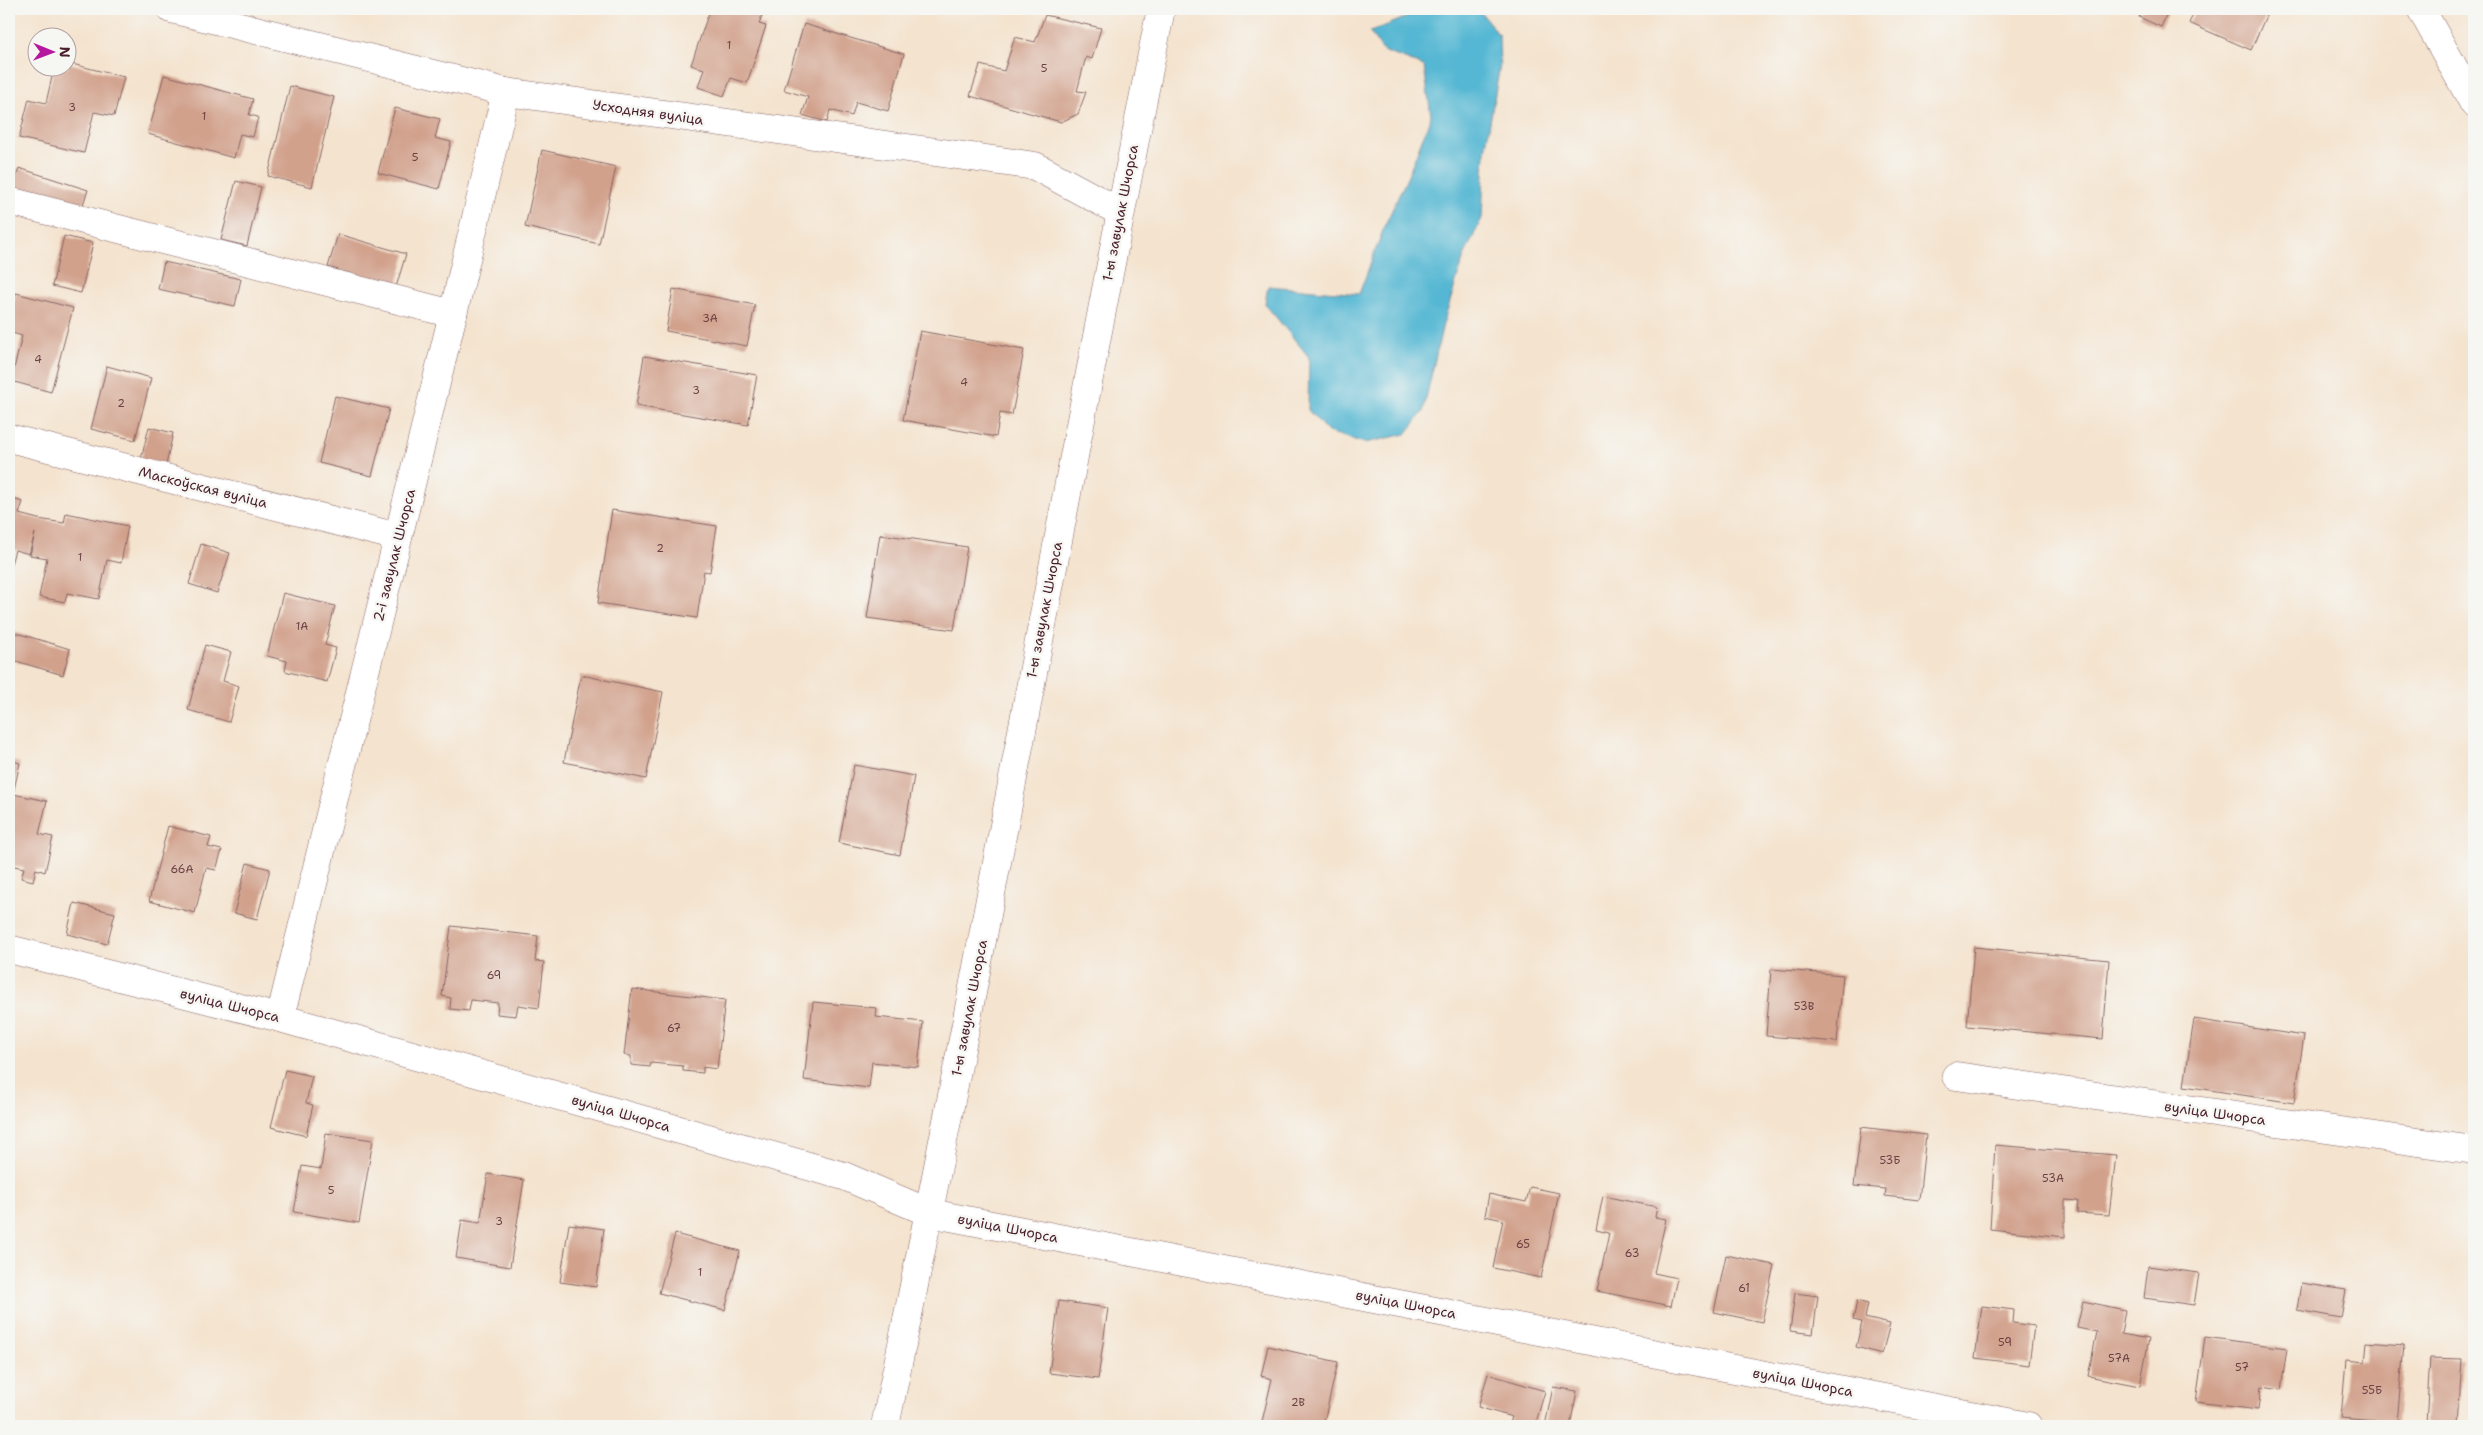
<svg xmlns="http://www.w3.org/2000/svg" width="2483" height="1435" font-family="'Shantell Sans',sans-serif">
<rect width="100%" height="100%" fill="#f6f6f2"/>
<filter id="ink" filterUnits="userSpaceOnUse"><feTurbulence type="fractalNoise" baseFrequency=".02" numOctaves="2"/><feDisplacementMap in="SourceGraphic" scale="10" xChannelSelector="R" yChannelSelector="G"/><feConvolveMatrix kernelMatrix="1 2 1 2 8 2 1 2 1" color-interpolation-filters="sRGB"/></filter>
<filter id="wash" filterUnits="userSpaceOnUse"><feTurbulence type="fractalNoise" baseFrequency=".0096" numOctaves="4" result="noise"/><feDisplacementMap in="SourceGraphic" scale="20" xChannelSelector="R" yChannelSelector="G"/><feGaussianBlur stdDeviation="1.12" result="paint"/><feColorMatrix in="noise" values="0 0 0 0 0 0 0 0 0 0 0 0 0 0 0 0 0 1.4 0 .05"/><feComposite in="paint" operator="in"/></filter>
<g filter="url(#wash)">
<rect width="100%" height="100%" fill="#f4e3ce"/>
<!-- water -->
<path fill="#54b7d3" stroke="#4f6b7f" d="M 1427,9 L 1480,11 L 1499,35 L 1500,65 L 1485,151 L 1482,218 L 1464,256 L 1443,324 L 1423,412 L 1406,434 L 1365,443 L 1328,432 L 1308,410 L 1309,357 L 1265,304 L 1268,286 L 1359,294 L 1385,225 L 1408,176 L 1431,116 L 1424,66 L 1383,51 L 1370,32 Z"/>
<g id="blocks">
<!-- building -->
<g fill="#d1a18c">
<path d="M 710,9 L 764,9 L 759,24 L 766,26 L 747,83 L 731,78 L 724,96 L 698,87 L 704,69 L 691,65 Z"/>
<path d="M 2142,9 L 2169,9 L 2161,27 L 2139,17 Z"/>
<path d="M 2196,9 L 2269,9 L 2251,50 L 2189,23 Z"/>
<path d="M 1045,15 L 1101,28 L 1092,59 L 1086,57 L 1077,91 L 1086,92 L 1078,114 L 1061,122 L 970,96 L 980,65 L 1004,71 L 1015,37 L 1035,42 Z"/>
<path d="M 804,24 L 904,54 L 888,111 L 856,102 L 852,116 L 830,110 L 827,122 L 802,115 L 808,97 L 784,90 Z"/>
<path d="M 68,63 L 124,77 L 114,116 L 94,112 L 84,153 L 19,138 L 29,99 L 46,103 L 54,68 L 68,68 Z"/>
<path d="M 164,75 L 253,99 L 249,115 L 258,117 L 253,137 L 240,134 L 234,158 L 148,134 Z"/>
<path d="M 290,86 L 334,97 L 312,187 L 268,176 Z"/>
<path d="M 395,108 L 440,119 L 435,138 L 451,142 L 439,189 L 378,173 Z"/>
<path d="M 542,150 L 616,167 L 599,244 L 525,227 Z"/>
<path d="M 19,168 L 88,190 L 81,210 L 13,188 Z"/>
<path d="M 236,181 L 261,187 L 247,246 L 221,240 Z"/>
<path d="M 338,234 L 406,254 L 396,287 L 328,267 Z"/>
<path d="M 64,236 L 93,243 L 81,293 L 52,286 Z"/>
<path d="M 164,262 L 241,279 L 235,306 L 158,289 Z"/>
<path d="M 673,289 L 755,305 L 747,346 L 666,331 Z"/>
<path d="M 16,293 L 73,308 L 51,392 L 11,381 L 22,336 L 9,332 L 9,322 Z"/>
<path d="M 920,331 L 1024,350 L 1012,415 L 1000,413 L 996,437 L 903,420 Z"/>
<path d="M 644,356 L 757,375 L 748,425 L 636,406 Z"/>
<path d="M 107,366 L 151,378 L 135,440 L 91,429 Z"/>
<path d="M 335,396 L 389,409 L 372,476 L 319,463 Z"/>
<path d="M 149,427 L 173,433 L 166,465 L 141,459 Z"/>
<path d="M 9,498 L 23,502 L 19,514 L 38,519 L 64,523 L 66,513 L 128,526 L 121,563 L 107,560 L 99,599 L 67,593 L 65,602 L 39,597 L 47,558 L 30,555 L 35,533 L 29,554 L 15,550 L 9,571 Z"/>
<path d="M 612,510 L 717,526 L 710,572 L 704,571 L 697,618 L 598,603 Z"/>
<path d="M 880,534 L 967,547 L 954,630 L 867,618 Z"/>
<path d="M 201,544 L 230,553 L 217,593 L 189,584 Z"/>
<path d="M 283,593 L 335,606 L 325,645 L 336,648 L 327,682 L 285,671 L 287,661 L 267,656 Z"/>
<path d="M 10,631 L 70,649 L 63,675 L 9,659 Z"/>
<path d="M 205,645 L 231,652 L 223,681 L 239,686 L 229,722 L 188,710 Z"/>
<path d="M 581,675 L 663,692 L 646,779 L 564,762 Z"/>
<path d="M 9,760 L 20,763 L 13,794 L 47,801 L 39,834 L 53,837 L 45,872 L 36,869 L 33,881 L 21,878 L 24,868 L 9,865 Z"/>
<path d="M 854,765 L 914,776 L 900,855 L 839,843 Z"/>
<path d="M 168,826 L 211,837 L 208,847 L 222,850 L 216,870 L 206,868 L 195,913 L 149,901 Z"/>
<path d="M 247,863 L 270,869 L 257,919 L 234,913 Z"/>
<path d="M 74,903 L 115,913 L 107,944 L 67,934 Z"/>
<path d="M 451,926 L 538,936 L 535,961 L 544,962 L 539,1008 L 518,1005 L 516,1016 L 497,1014 L 498,1003 L 471,1000 L 469,1011 L 450,1009 L 451,998 L 442,996 Z"/>
<path d="M 1974,947 L 2109,960 L 2103,1039 L 1967,1026 Z"/>
<path d="M 1771,969 L 1843,975 L 1837,1042 L 1766,1036 Z"/>
<path d="M 632,989 L 725,1000 L 717,1069 L 703,1067 L 703,1073 L 683,1071 L 683,1066 L 651,1063 L 650,1067 L 631,1065 L 631,1056 L 624,1055 Z"/>
<path d="M 813,1002 L 877,1008 L 876,1017 L 923,1022 L 918,1067 L 872,1062 L 869,1088 L 804,1080 Z"/>
<path d="M 2194,1019 L 2304,1036 L 2294,1103 L 2184,1086 Z"/>
<path d="M 285,1070 L 312,1076 L 306,1103 L 313,1105 L 306,1136 L 271,1127 Z"/>
<path d="M 1861,1127 L 1926,1135 L 1919,1200 L 1885,1196 L 1886,1189 L 1854,1186 Z"/>
<path d="M 326,1133 L 373,1140 L 359,1223 L 294,1212 L 302,1166 L 321,1169 Z"/>
<path d="M 1995,1145 L 2116,1155 L 2109,1215 L 2077,1213 L 2078,1201 L 2065,1200 L 2065,1237 L 1990,1229 Z"/>
<path d="M 488,1174 L 524,1180 L 510,1267 L 456,1258 L 462,1220 L 480,1223 Z"/>
<path d="M 1530,1187 L 1559,1193 L 1541,1278 L 1493,1268 L 1503,1220 L 1485,1216 L 1489,1194 L 1526,1202 Z"/>
<path d="M 1603,1196 L 1657,1207 L 1655,1217 L 1666,1219 L 1654,1273 L 1677,1278 L 1671,1306 L 1597,1291 L 1609,1233 L 1596,1230 Z"/>
<path d="M 569,1224 L 604,1229 L 596,1287 L 560,1282 Z"/>
<path d="M 675,1234 L 740,1251 L 725,1310 L 659,1293 Z"/>
<path d="M 1726,1255 L 1774,1265 L 1762,1322 L 1714,1312 Z"/>
<path d="M 2148,1266 L 2199,1273 L 2194,1305 L 2144,1298 Z"/>
<path d="M 2301,1283 L 2346,1290 L 2341,1318 L 2297,1310 Z"/>
<path d="M 1795,1293 L 1818,1296 L 1813,1334 L 1790,1331 Z"/>
<path d="M 1059,1301 L 1108,1308 L 1098,1379 L 1049,1373 Z"/>
<path d="M 1857,1301 L 1868,1304 L 1865,1318 L 1890,1324 L 1882,1354 L 1856,1347 L 1862,1322 L 1853,1320 Z"/>
<path d="M 2083,1301 L 2125,1310 L 2121,1334 L 2149,1339 L 2140,1386 L 2088,1376 L 2097,1332 L 2077,1328 Z"/>
<path d="M 1982,1306 L 2014,1310 L 2013,1323 L 2034,1326 L 2029,1365 L 1975,1358 Z"/>
<path d="M 2205,1337 L 2287,1348 L 2281,1390 L 2261,1387 L 2258,1410 L 2196,1402 Z"/>
<path d="M 2367,1342 L 2404,1345 L 2397,1423 L 2341,1418 L 2346,1360 L 2365,1362 Z"/>
<path d="M 1268,1346 L 1338,1362 L 1323,1426 L 1261,1426 L 1272,1379 L 1261,1376 Z"/>
<path d="M 2430,1358 L 2462,1359 L 2458,1425 L 2426,1423 Z"/>
<path d="M 1488,1374 L 1545,1391 L 1535,1426 L 1509,1426 L 1512,1417 L 1478,1407 Z"/>
<path d="M 1553,1387 L 1577,1391 L 1570,1426 L 1545,1426 Z"/>
</g>
</g>
</g>
<g filter="url(#ink)">
<use href="#blocks" fill-opacity="0" stroke="#866464" stroke-width="1"/>
<g fill="none" stroke-linecap="round" stroke-linejoin="round">
<!-- minor casing -->
<g stroke="#866464" stroke-width="29">
<g id="minor">
<path d="M 171,9 L 506,92 L 1035,166 L 1120,212"/>
<path d="M 2421,9 L 2474,104"/>
<path d="M 9,201 L 453,314"/>
<path d="M 9,438 L 398,537"/>
<path d="M 9,949 L 280,1018 L 844,1176 L 930,1213 L 2028,1426"/>
<path d="M 280,1018 L 453,314 L 506,92"/>
<path d="M 1956,1076 L 2474,1150"/>
<path d="M 885,1426 C 984,955 1066,481 1161,9"/>
</g>
</g>
<!-- minor -->
<use href="#minor" stroke="#fff" stroke-width="28"/>
</g>
</g>
<g text-anchor="middle" dominant-baseline="central" stroke-width="5" stroke-linejoin="round" paint-order="stroke">
<!-- number labels -->
<g font-size="11" fill="#6c4043">
<text x="729" y="45">1</text>
<text x="1044" y="68">5</text>
<text x="72" y="107">3</text>
<text x="204" y="116">1</text>
<text x="415" y="157">5</text>
<text x="710" y="318">3А</text>
<text x="38" y="359">4</text>
<text x="964" y="382">4</text>
<text x="696" y="390">3</text>
<text x="121" y="403">2</text>
<text x="660" y="548">2</text>
<text x="80" y="557">1</text>
<text x="302" y="626">1А</text>
<text x="182" y="869">66А</text>
<text x="494" y="975">69</text>
<text x="1804" y="1006">53В</text>
<text x="674" y="1028">67</text>
<text x="1890" y="1160">53Б</text>
<text x="2053" y="1178">53А</text>
<text x="331" y="1190">5</text>
<text x="499" y="1221">3</text>
<text x="1523" y="1244">65</text>
<text x="1632" y="1253">63</text>
<text x="700" y="1272">1</text>
<text x="1744" y="1288">61</text>
<text x="2005" y="1342">59</text>
<text x="2119" y="1358">57А</text>
<text x="2242" y="1367">57</text>
<text x="2372" y="1390">55Б</text>
<text x="1298" y="1402">2В</text>
</g>
<!-- street labels -->
<g font-size="14" fill="#4a1f2b" stroke="#f6f6f2">
<text transform="translate(648 112) rotate(8)">Усходняя вуліца</text>
<text transform="translate(1120 213) rotate(-79)">1-ы завулак Шчорса</text>
<text transform="translate(203 487) rotate(14)">Маскоўская вуліца</text>
<text transform="translate(394 555) rotate(-76)">2-і завулак Шчорса</text>
<text transform="translate(1044 610) rotate(-79)">1-ы завулак Шчорса</text>
<text transform="translate(230 1005) rotate(14)">вуліца Шчорса</text>
<text transform="translate(969 1008) rotate(-79)">1-ы завулак Шчорса</text>
<text transform="translate(621 1113) rotate(16)">вуліца Шчорса</text>
<text transform="translate(2215 1113) rotate(8)">вуліца Шчорса</text>
<text transform="translate(1008 1228) rotate(11)">вуліца Шчорса</text>
<text transform="translate(1406 1304) rotate(11)">вуліца Шчорса</text>
<text transform="translate(1803 1382) rotate(11)">вуліца Шчорса</text>
</g>
</g>
<!-- margin -->
<rect width="2483" height="1435" fill="none" stroke="#f6f6f2" stroke-width="30"/>
<!-- north arrow -->
<g transform="translate(52 52) rotate(91)"><circle r="24" fill="#f6f6f2" stroke="#b1a0a2"/>
<path d="M0-4L9 19L0 12L-9 19Z" fill="#b5179e"/>
<text y="-8" font-size="14" font-weight="bold" text-anchor="middle" fill="#4a1f2b">N</text>
</g>
</svg>
